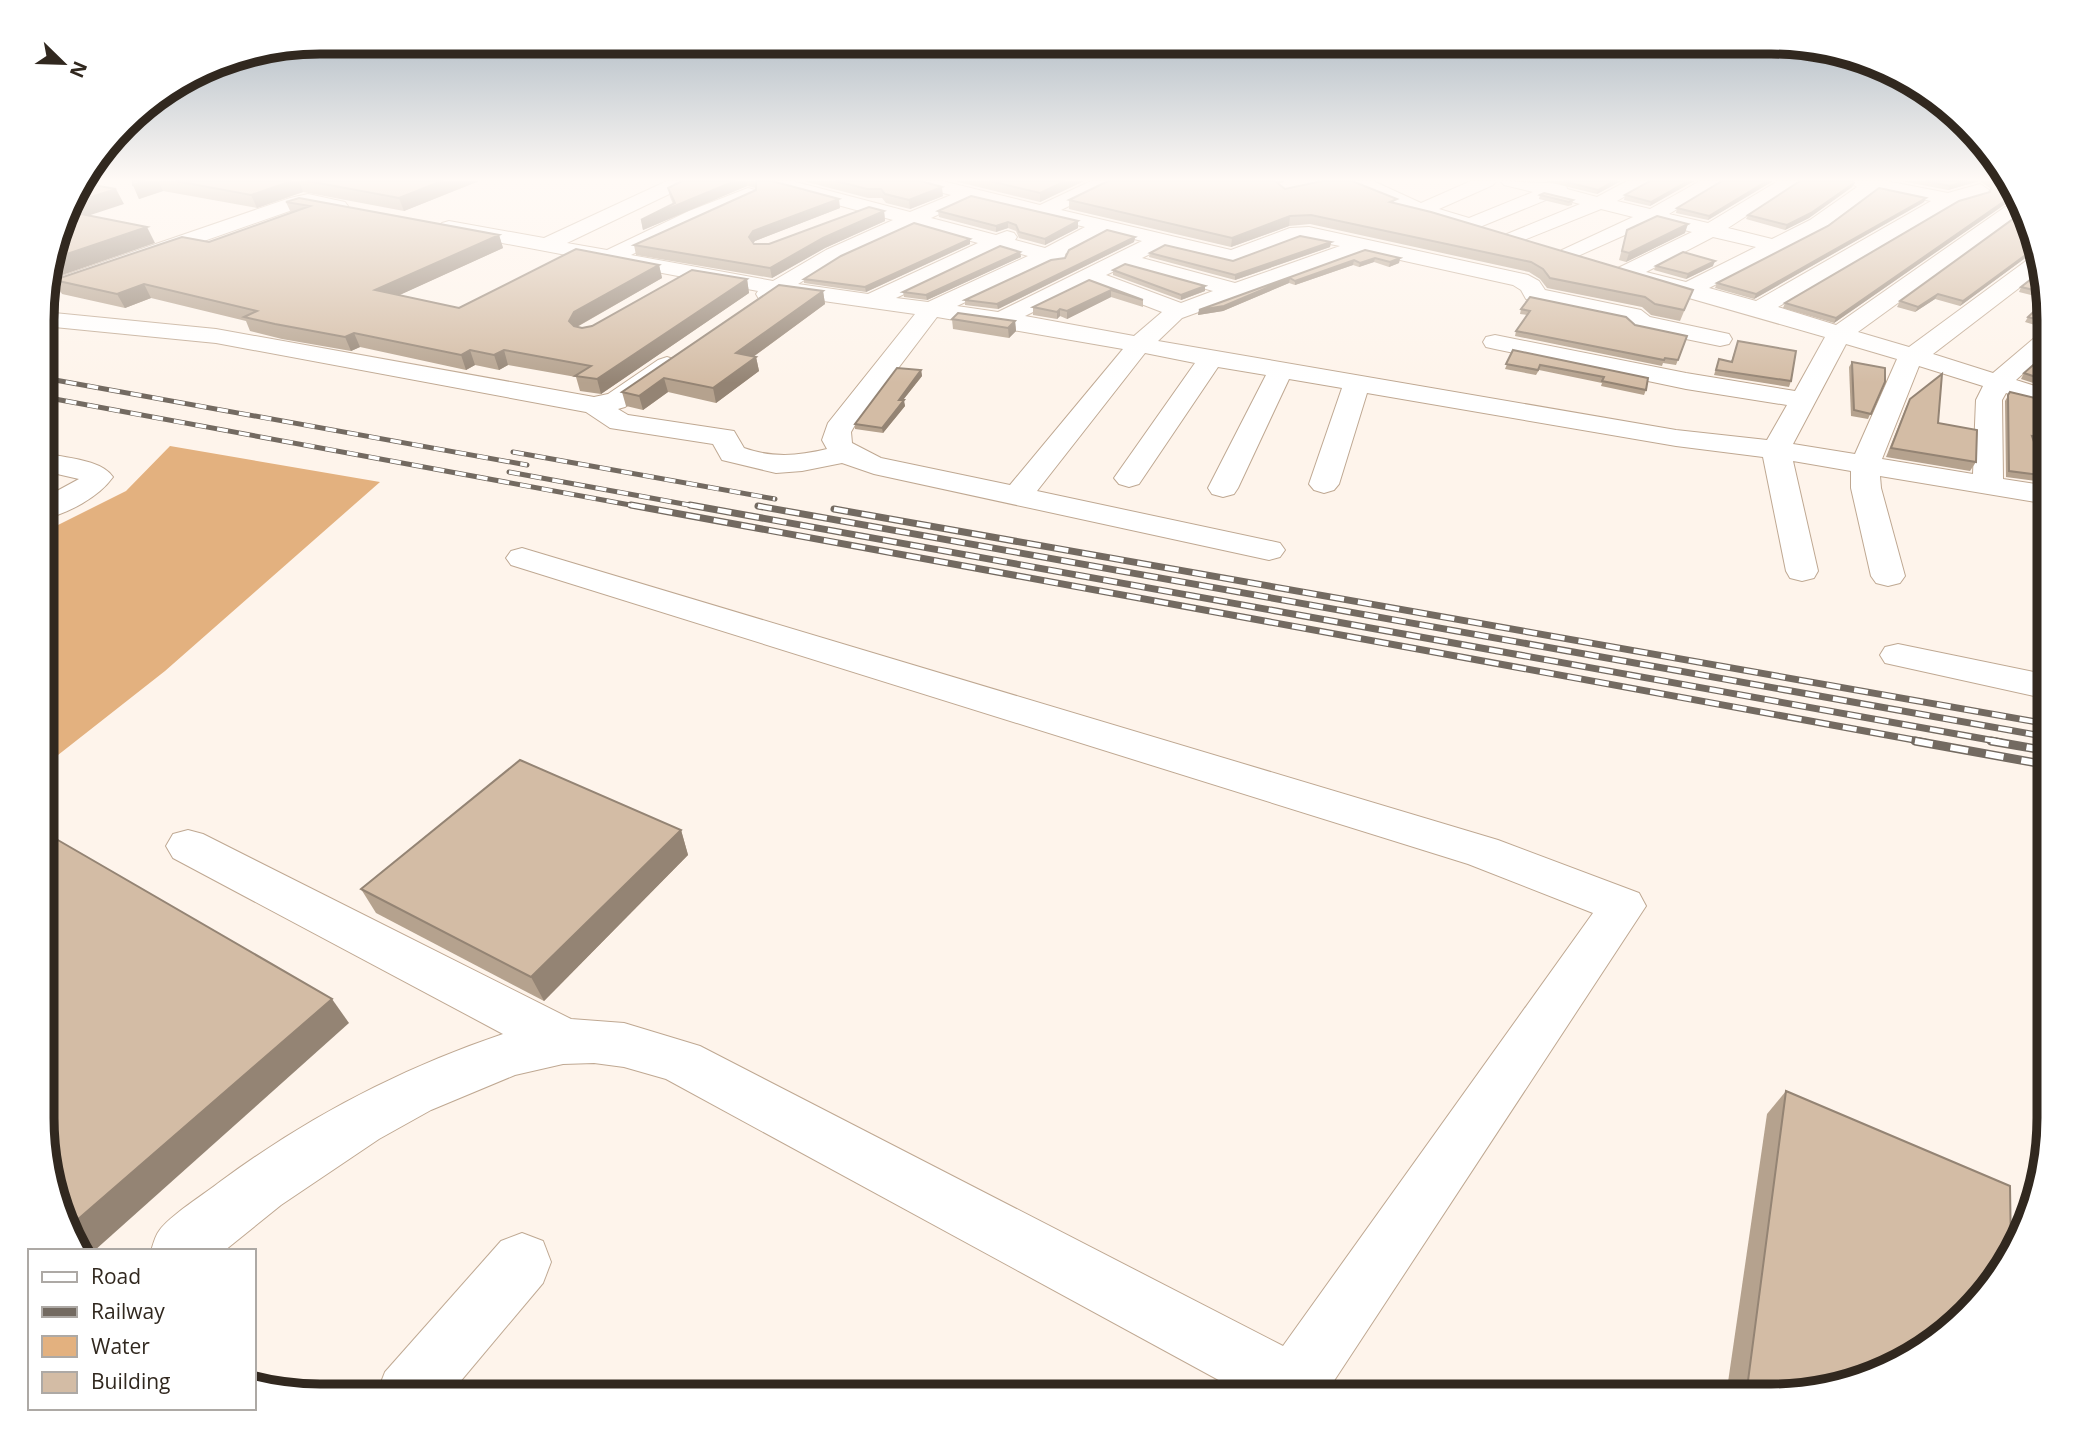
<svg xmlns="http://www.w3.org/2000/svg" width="2091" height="1438" font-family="'Open Sans',sans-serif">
<rect width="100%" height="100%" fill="#fef4eb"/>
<!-- green -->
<path fill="#f4cea8" d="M 2048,890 L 2048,1032 L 2043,1029 L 2046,892 Z"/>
<!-- water -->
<path fill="#e3b17f" d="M 170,446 L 380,482 L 165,671 L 44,766 L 44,532 L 126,491 Z"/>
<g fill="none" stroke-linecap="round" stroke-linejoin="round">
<!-- minor casing -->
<g stroke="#bfa892" stroke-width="2">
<g id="minor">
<path d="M 83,181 L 95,181 L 92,185 L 79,187 Z"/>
<path d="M 667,181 L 691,181 L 688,185 L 567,243 L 607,250 L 689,211 L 748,188 L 755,190 L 757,194 L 755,198 L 703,219 L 631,255 L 773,281 L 826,250 L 893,220 L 764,185 L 761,181 L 792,181 L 910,212 L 951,195 L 912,185 L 909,181 L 942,181 L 1040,205 L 1091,181 L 1115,181 L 1112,185 L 1061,210 L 1231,250 L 1290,228 L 1309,227 L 1528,275 L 1539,281 L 1545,290 L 1641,310 L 1650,317 L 1729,334 L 1732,339 L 1729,344 L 1720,346 L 1642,330 L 1634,328 L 1625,320 L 1526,299 L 1521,290 L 1513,285 L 1364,252 L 1182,318 L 1158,341 L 1676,430 L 1767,440 L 1787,405 L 1686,389 L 1495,349 L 1486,347 L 1483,342 L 1486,337 L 1495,335 L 1686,373 L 1795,391 L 1825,337 L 1633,282 L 1631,278 L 1618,278 L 1615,273 L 1618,268 L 1692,232 L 1654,222 L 1569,260 L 1562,258 L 1558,254 L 1562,250 L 1633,217 L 1601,209 L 1514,244 L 1507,242 L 1504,238 L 1507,234 L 1580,204 L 1553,197 L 1470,231 L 1414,214 L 1352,185 L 1349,181 L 1373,181 L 1421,203 L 1471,181 L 1496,181 L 1493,185 L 1439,209 L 1469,218 L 1533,192 L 1504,185 L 1501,181 L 1566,184 L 1567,189 L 1597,197 L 1627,181 L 1651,181 L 1617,201 L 1650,209 L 1700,181 L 1723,181 L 1669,214 L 1708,223 L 1778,181 L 1800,181 L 1728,228 L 1772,239 L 1810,220 L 1857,187 L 1848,181 L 1886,181 L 1948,193 L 1980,184 L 1989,190 L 1987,194 L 1956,203 L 1778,307 L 1836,325 L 2005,207 L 2019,207 L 2022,211 L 2019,215 L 1858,332 L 1909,347 L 2030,258 L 2036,257 L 2040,272 L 1933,354 L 1993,373 L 2039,334 L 2048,332 L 2048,351 L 2016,380 L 2048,390 L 2048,406 L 2006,393 L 2002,400 L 2003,479 L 2048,486 L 2048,504 L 1880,476 L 1881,488 L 1905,576 L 1900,583 L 1888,586 L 1876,583 L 1871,576 L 1851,488 L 1851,471 L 1793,461 L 1818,571 L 1814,578 L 1802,581 L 1790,578 L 1786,571 L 1763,457 L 1676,446 L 1367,393 L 1339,484 L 1334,490 L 1324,493 L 1314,490 L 1309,484 L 1342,388 L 1289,379 L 1238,488 L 1234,494 L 1223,497 L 1212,494 L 1208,488 L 1266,375 L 1218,367 L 1139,484 L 1129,487 L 1119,484 L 1114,478 L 1195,363 L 1145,353 L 1037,491 L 1280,543 L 1285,550 L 1280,557 L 1269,560 L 874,474 L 842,463 L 802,471 L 776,473 L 722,460 L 713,444 L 610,428 L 586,412 L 216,343 L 44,326 L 44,312 L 216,329 L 594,397 L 608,394 L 658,360 L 667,357 L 676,360 L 680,365 L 676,370 L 625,407 L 618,409 L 628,415 L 734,431 L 744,448 C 772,458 798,456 827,449 L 822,440 L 828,423 L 915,314 L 781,295 L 767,301 L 759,299 L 756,294 L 758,291 L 449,233 L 442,231 L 439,227 L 442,223 L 449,221 L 544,238 ZM 1876,190 L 1931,201 L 1756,301 L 1709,288 L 1824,228 ZM 971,199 L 1085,227 L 1045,248 L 1015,240 L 1017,237 L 1014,233 L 1007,231 L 996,235 L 931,218 ZM 914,225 L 978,243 L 868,294 L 798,284 L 840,258 ZM 1106,232 L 1142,241 L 998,312 L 957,306 L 1050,262 L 1063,261 L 1067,257 L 1065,254 ZM 1713,237 L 1756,247 L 1686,282 L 1646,272 ZM 1299,238 L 1340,246 L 1235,283 L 1142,258 L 1164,247 L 1233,263 ZM 1000,248 L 1028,256 L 928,302 L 896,298 ZM 1125,266 L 1213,291 L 1181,303 L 1106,275 ZM 1089,284 L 1162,312 L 1134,336 L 1025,316 ZM 937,317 L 1123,349 L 1010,485 L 881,458 L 852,443 L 851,432 L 855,425 ZM 1846,344 L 1897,359 L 1855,454 L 1793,444 ZM 1919,366 L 1983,386 L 1976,400 L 1973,474 L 1882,459 Z"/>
<path d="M 308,194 L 345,202 L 348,206 L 338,212 L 308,206 L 301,207 L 44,297 L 45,282 L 290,198 Z"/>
<path d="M 44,453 C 64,458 101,459 113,477 C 98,498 68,513 44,519 L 44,498 L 79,479 L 44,471 Z"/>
<path d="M 522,548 L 1498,840 L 1639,893 L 1646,906 L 1324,1396 L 1248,1396 L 666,1079 L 624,1067 L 594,1063 L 563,1064 L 515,1075 L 431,1110 L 379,1139 L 281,1205 L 224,1251 L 151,1251 C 153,1245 155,1236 159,1231 C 169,1216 206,1193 221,1181 C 308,1117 402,1068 503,1034 L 173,858 L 166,846 L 173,834 L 188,830 L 203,834 L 571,1019 L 624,1023 L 700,1046 L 1283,1346 L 1593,913 L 1468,864 L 511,565 L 506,558 L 511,551 Z"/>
<path d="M 1898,644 L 2048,675 L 2048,699 L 1885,663 L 1880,655 L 1885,647 Z"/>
<path d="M 522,1233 L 543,1241 L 551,1262 L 543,1283 L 449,1395 L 376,1395 L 385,1372 L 501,1241 Z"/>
</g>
</g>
<!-- minor -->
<use href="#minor" fill="#fff" fill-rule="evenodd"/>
<!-- rail-far2 casing -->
<g stroke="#736a61" stroke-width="5">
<g id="rail-far2">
<path d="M 44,378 L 527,465"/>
<path d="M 44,397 L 641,507"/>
<path d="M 513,452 L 775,499"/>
<path d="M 509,472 L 700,507"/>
<path d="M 758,506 L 761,507"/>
</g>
</g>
<!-- rail-far1 casing -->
<g stroke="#736a61" stroke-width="7">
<g id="rail-far1">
<path d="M 631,505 L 1925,742"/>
<path d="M 690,505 L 2001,742"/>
<path d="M 758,506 L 2048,737"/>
<path d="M 834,509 L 2048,724"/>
</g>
</g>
<!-- rail casing -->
<g stroke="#736a61" stroke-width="9">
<g id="rail">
<path d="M 1915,741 L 2048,765"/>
<path d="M 1991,741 L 2048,751"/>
</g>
</g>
<!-- rail-far2 -->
<use href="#rail-far2" stroke="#fff" stroke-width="3.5" stroke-dasharray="11" stroke-linecap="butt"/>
<!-- rail-far1 -->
<use href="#rail-far1" stroke="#fff" stroke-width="4.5" stroke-dasharray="14" stroke-linecap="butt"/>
<!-- rail -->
<use href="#rail" stroke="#fff" stroke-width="6" stroke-dasharray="18" stroke-linecap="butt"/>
</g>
<!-- wall -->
<g fill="#b5a28e">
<path d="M 133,181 L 479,181 L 404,211 L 303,192 L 257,208 L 163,191 L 139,199 L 133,185 Z"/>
<path d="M 682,181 L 772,181 L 840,208 L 755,241 L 753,243 L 754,244 L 769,244 L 884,211 L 885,221 L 825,248 L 772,278 L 636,255 L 634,245 L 756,190 L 756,188 L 747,186 L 643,230 L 641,220 L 673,204 L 670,197 L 668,188 Z"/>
<path d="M 803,181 L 921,181 L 943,196 L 910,209 L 886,203 L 882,198 L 868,198 Z"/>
<path d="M 954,181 L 1084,181 L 1040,202 Z"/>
<path d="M 1108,181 L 1287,181 L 1277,184 L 1285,189 L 1396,204 L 1693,290 L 1680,321 L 1651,315 L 1642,307 L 1547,288 L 1540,279 L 1529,272 L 1310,224 L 1289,226 L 1231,247 L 1069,209 L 1069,200 Z"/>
<path d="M 1544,181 L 1621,181 L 1597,194 Z"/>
<path d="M 1650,181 L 1694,181 L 1650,206 L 1624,200 L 1625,195 Z"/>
<path d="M 1722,181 L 1773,181 L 1708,220 L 1676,213 L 1677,208 Z"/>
<path d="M 1901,181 L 2007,181 L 2020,197 L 2023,209 L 2021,205 L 2004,205 L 1834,323 L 1783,308 L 1785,303 L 1989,192 L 1990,188 L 1979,181 L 1948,190 Z"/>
<path d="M 1854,183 L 1852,187 L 1809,218 L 1785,230 L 1746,219 L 1748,215 Z"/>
<path d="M 1540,195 L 1573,200 L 1572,205 L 1568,206 L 1539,199 Z"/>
<path d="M 286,202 L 499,235 L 503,248 L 399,295 L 459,308 L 659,265 L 662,278 L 577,327 L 582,328 L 592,326 L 747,279 L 749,293 L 601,394 L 580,391 L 576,377 L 508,365 L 499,370 L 475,365 L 466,370 L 360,347 L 351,351 L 282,339 L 250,331 L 246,321 L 151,298 L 125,308 L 62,294 L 54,280 L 209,242 L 291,213 Z"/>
<path d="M 1924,202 L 1754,299 L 1715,288 L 1717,283 Z"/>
<path d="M 938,211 L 1078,221 L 1078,228 L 1045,245 L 1019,238 L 1016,231 L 1008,228 L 996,232 L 939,217 Z"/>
<path d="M 2024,211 L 2036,255 L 2028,256 L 1960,306 L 1935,299 L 1915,312 L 1897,307 L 1900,301 Z"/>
<path d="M 1627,230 L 1685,233 L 1626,262 L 1619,260 Z"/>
<path d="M 1135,237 L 1134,242 L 998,309 L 965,305 L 965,300 L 1065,258 Z"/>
<path d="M 970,239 L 970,244 L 866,292 L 804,283 L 804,279 Z"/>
<path d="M 1331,242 L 1330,247 L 1235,280 L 1149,257 L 1150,253 L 1233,261 Z"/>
<path d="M 1365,250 L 1400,258 L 1399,263 L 1389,267 L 1374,262 L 1359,267 L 1353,265 L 1295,285 L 1289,283 L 1223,311 L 1198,315 L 1199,310 Z"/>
<path d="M 1020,252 L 1021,257 L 927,300 L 904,297 L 903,292 Z"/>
<path d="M 1656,266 L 1713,266 L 1686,279 L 1654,270 Z"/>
<path d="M 1113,270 L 1205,286 L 1205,291 L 1181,300 L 1113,275 Z"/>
<path d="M 2040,272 L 2048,302 L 2048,329 L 2025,322 L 2028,317 L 2047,299 L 2019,292 L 2021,287 Z"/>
<path d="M 1089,280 L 1143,300 L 1143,307 L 1111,297 L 1067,319 L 1060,316 L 1057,319 L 1033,315 L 1033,307 Z"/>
<path d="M 823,291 L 825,304 L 753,357 L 756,357 L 759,371 L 716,403 L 668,392 L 643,410 L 626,406 L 622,392 Z"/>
<path d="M 1521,309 L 1635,325 L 1687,336 L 1676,365 L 1663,363 L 1662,366 L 1515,336 L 1516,331 L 1527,315 L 1520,314 Z"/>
<path d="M 952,319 L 1015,321 L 1016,331 L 1009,338 L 953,329 Z"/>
<path d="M 1738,341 L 1791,381 L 1789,387 L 1714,375 L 1719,359 L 1731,362 Z"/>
<path d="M 1513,350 L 1646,390 L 1644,395 L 1601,386 L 1602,383 L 1539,370 L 1536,375 L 1505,369 Z"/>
<path d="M 2048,352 L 2048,388 L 2021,379 L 2024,373 Z"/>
<path d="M 1852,362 L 1885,382 L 1868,419 L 1851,416 L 1849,367 Z"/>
<path d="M 921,370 L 922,376 L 903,400 L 905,406 L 883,433 L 855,429 L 855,424 Z"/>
<path d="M 2010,392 L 2048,401 L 2048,446 L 2034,443 L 2043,467 L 2039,473 L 2039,475 L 2035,481 L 2006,477 L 2005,401 Z"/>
<path d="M 1910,399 L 1976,462 L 1970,471 L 1886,457 L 1906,407 Z"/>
<path d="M 681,830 L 688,855 L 544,1001 L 376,913 L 361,889 Z"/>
<path d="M 1786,1091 L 1771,1396 L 1726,1396 L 1767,1114 Z"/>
</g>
<!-- shaded-wall -->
<g fill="#948474">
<path d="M 146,181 L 158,181 L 163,191 L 139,199 L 133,185 Z"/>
<path d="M 292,181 L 299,181 L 303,192 L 257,208 L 251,195 Z"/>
<path d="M 442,181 L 479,181 L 404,211 L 399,198 Z"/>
<path d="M 735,181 L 746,181 L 747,186 L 643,230 L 641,220 Z"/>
<path d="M 1066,181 L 1084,181 L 1040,202 L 1040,193 Z"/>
<path d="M 1614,181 L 1621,181 L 1597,194 L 1598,190 Z"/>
<path d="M 1688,181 L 1694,181 L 1650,206 L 1651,202 Z"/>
<path d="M 1767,181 L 1773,181 L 1708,220 L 1709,216 Z"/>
<path d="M 1967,181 L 1979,181 L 1948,190 L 1950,186 Z"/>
<path d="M 1854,183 L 1852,187 L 1809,218 L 1785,230 L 1787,225 Z"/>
<path d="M 942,187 L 943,196 L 910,209 L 909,200 Z"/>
<path d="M 116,189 L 124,204 L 63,224 L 69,204 Z"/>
<path d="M 1926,198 L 1924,202 L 1754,299 L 1756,294 Z"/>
<path d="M 839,199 L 840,208 L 755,241 L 750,247 L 749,237 L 753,231 Z"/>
<path d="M 2006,200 L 2004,205 L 1834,323 L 1836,318 Z"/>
<path d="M 884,211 L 885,221 L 825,248 L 772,278 L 770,268 L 823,238 Z"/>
<path d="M 1290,216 L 1289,226 L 1231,247 L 1232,238 Z"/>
<path d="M 1078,221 L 1078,228 L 1045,245 L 1045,239 Z"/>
<path d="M 1008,222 L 1008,228 L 996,232 L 996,226 Z"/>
<path d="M 1688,224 L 1685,233 L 1626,262 L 1629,253 Z"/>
<path d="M 147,227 L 155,243 L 45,281 L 52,259 Z"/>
<path d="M 499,235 L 503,248 L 380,304 L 375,290 Z"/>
<path d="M 1135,237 L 1134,242 L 998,309 L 997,304 Z"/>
<path d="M 970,239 L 970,244 L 866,292 L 865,287 Z"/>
<path d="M 1331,242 L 1330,247 L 1235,280 L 1235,275 Z"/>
<path d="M 2031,251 L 2035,251 L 2036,255 L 2028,256 L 1960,306 L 1963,301 Z"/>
<path d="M 1020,252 L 1021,257 L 927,300 L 926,295 Z"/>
<path d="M 1375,258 L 1374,262 L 1359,267 L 1360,263 Z"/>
<path d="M 1400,258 L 1399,263 L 1389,267 L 1390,262 Z"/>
<path d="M 1354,260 L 1353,265 L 1295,285 L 1295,281 Z"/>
<path d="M 1715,261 L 1713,266 L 1686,279 L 1688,274 Z"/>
<path d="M 659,265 L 662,278 L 578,326 L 573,335 L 569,321 L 574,312 Z"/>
<path d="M 1290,278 L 1289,283 L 1223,311 L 1198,315 L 1199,310 Z"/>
<path d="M 747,279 L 749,293 L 601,394 L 597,379 Z"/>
<path d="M 144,284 L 151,298 L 125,308 L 117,294 Z"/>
<path d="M 1205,286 L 1205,291 L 1181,300 L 1181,295 Z"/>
<path d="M 1111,290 L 1111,297 L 1067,319 L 1067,311 Z"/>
<path d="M 823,291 L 825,304 L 739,367 L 736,353 Z"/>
<path d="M 1938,294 L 1935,299 L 1915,312 L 1918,307 Z"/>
<path d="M 1060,309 L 1060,316 L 1057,319 L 1057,312 Z"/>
<path d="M 1015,321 L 1016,331 L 1009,338 L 1008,328 Z"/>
<path d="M 354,333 L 360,347 L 351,351 L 345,337 Z"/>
<path d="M 470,350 L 475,365 L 466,370 L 461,355 Z"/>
<path d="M 504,350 L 508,365 L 499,370 L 494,355 Z"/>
<path d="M 756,357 L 759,371 L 716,403 L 713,388 Z"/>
<path d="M 921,370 L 922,376 L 899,405 L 899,400 Z"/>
<path d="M 664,378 L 668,392 L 643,410 L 639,396 Z"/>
<path d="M 904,400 L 905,406 L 883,433 L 882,428 Z"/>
<path d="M 681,830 L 688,855 L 544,1001 L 531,977 Z"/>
<path d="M 332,999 L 349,1023 L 94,1251 L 77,1251 L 69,1227 Z"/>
</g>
<!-- building -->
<g fill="#d3bca5" stroke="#948474" stroke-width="2">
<path d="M 133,181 L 146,181 L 133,185 Z"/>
<path d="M 176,181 L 292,181 L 251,195 Z"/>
<path d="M 308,181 L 442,181 L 399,198 Z"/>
<path d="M 682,181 L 735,181 L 641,220 L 675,203 L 668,188 Z"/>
<path d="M 756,181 L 772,181 L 839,199 L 753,231 L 749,237 L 754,244 L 769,244 L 869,207 L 884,211 L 823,238 L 770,268 L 634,245 L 756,190 Z"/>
<path d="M 836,181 L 921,181 L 942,187 L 909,200 L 885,194 L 881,189 L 867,189 Z"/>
<path d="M 990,181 L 1066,181 L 1040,193 Z"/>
<path d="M 1108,181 L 1275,181 L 1285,189 L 1322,181 L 1352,181 L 1397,199 L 1390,202 L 1431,212 L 1693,290 L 1684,310 L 1655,304 L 1645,297 L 1550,278 L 1543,269 L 1531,262 L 1311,215 L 1290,216 L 1232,238 L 1069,200 Z"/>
<path d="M 1563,181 L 1614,181 L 1598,190 Z"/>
<path d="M 1650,181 L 1688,181 L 1651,202 L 1625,195 Z"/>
<path d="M 1722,181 L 1767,181 L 1709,216 L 1677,208 Z"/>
<path d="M 1800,181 L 1853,181 L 1854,183 L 1811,213 L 1787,225 L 1748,215 Z"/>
<path d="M 1926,181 L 1967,181 L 1950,186 Z"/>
<path d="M 1989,181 L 2007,181 L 2020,197 L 2021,201 L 2006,200 L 1836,318 L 1785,303 L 1959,201 L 1990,192 L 1993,183 Z"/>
<path d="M 82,183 L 116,189 L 69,204 L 71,197 Z"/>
<path d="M 1879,188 L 1926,198 L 1756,294 L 1717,283 L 1828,226 Z"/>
<path d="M 1544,193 L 1573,200 L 1569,202 L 1540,195 Z"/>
<path d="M 971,196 L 1078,221 L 1045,239 L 1019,232 L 1016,225 L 1008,222 L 996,226 L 938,211 Z"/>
<path d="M 299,198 L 499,235 L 375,290 L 459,308 L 576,249 L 659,265 L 574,312 L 569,321 L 574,326 L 582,328 L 592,326 L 692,270 L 747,279 L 597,379 L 575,376 L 591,366 L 504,350 L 494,355 L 470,350 L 461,355 L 354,333 L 345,337 L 275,324 L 244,317 L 257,311 L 144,284 L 117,294 L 54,280 L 182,237 L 209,242 L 310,206 L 286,202 Z"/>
<path d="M 66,211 L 147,227 L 52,259 Z"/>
<path d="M 2024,211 L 2035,251 L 2031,251 L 1963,301 L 1938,294 L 1918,307 L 1900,301 Z"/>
<path d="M 1657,216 L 1688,224 L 1629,253 L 1622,251 L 1627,230 Z"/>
<path d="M 914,223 L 970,239 L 865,287 L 804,279 L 841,256 Z"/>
<path d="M 1107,230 L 1135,237 L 997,304 L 965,300 L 1051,260 L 1065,258 L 1069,250 Z"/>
<path d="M 1300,236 L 1331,242 L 1235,275 L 1150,253 L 1165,245 L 1233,261 Z"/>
<path d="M 1000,246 L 1020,252 L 926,295 L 903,292 Z"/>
<path d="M 1365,250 L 1400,258 L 1390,262 L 1375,258 L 1360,263 L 1354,260 L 1295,281 L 1290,278 L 1224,306 L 1199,310 Z"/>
<path d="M 1683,252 L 1715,261 L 1688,274 L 1656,266 Z"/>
<path d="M 1125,264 L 1205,286 L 1181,295 L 1113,270 Z"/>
<path d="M 2040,272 L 2046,293 L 2021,287 Z"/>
<path d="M 1089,280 L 1143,300 L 1111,290 L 1067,311 L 1060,309 L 1057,312 L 1033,307 Z"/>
<path d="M 779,285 L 823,291 L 736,353 L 756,357 L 713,388 L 664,378 L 639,396 L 622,392 Z"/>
<path d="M 1530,297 L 1626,317 L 1635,325 L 1687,336 L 1678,360 L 1665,358 L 1664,360 L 1516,331 L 1530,311 L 1521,309 Z"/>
<path d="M 2047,299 L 2048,323 L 2028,317 Z"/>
<path d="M 958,313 L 1015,321 L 1008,328 L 952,319 Z"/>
<path d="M 1738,341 L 1796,351 L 1791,381 L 1716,370 L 1719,359 L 1732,362 Z"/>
<path d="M 1513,350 L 1648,378 L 1646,390 L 1602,381 L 1604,377 L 1540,365 L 1538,370 L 1506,364 Z"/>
<path d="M 2048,352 L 2048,381 L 2024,373 Z"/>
<path d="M 1852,362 L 1885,368 L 1885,382 L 1871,414 L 1854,410 Z"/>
<path d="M 897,368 L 921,370 L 899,400 L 904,400 L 882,428 L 855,424 Z"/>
<path d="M 1942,374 L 1938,423 L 1977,430 L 1976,462 L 1891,448 L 1910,399 Z"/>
<path d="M 2010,392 L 2048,401 L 2048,439 L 2032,436 L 2043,467 L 2037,466 L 2039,475 L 2009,471 L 2008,395 Z"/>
<path d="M 520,760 L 681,830 L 531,977 L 361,889 Z"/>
<path d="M 44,832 L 332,999 L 69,1227 L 44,1154 Z"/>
<path d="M 1786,1091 L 2010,1186 L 2011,1250 L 1992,1287 L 1894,1367 L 1771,1396 L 1746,1396 Z"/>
</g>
<!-- sky -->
<linearGradient id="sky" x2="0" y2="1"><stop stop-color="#a6b3be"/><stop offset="0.47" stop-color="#fffaf6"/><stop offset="1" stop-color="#fffaf6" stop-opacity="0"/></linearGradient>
<rect width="2091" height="383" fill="url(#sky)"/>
<!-- crop -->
<path d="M0 0H2091V1438H0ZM320 54H1771A266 266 0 0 1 2037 320V1118A266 266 0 0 1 1771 1384H320A266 266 0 0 1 54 1118V320A266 266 0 0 1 320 54Z" fill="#fff" fill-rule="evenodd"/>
<path fill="none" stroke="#31281f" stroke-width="9" d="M320 54H1771A266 266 0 0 1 2037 320V1118A266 266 0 0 1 1771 1384H320A266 266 0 0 1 54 1118V320A266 266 0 0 1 320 54Z"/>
<!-- legend -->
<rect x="28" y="1249" width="228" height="161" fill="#ffffff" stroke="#ada9a5" stroke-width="2"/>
<rect x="42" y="1272" width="35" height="10" fill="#ffffff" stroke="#ada9a5" stroke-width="2"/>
<text x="91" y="1284" font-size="21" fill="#31281f">Road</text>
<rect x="42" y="1307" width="35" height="10" fill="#736a61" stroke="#ada9a5" stroke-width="2"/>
<text x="91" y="1319" font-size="21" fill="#31281f">Railway</text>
<rect x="42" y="1336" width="35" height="21" fill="#e3b17f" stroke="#ada9a5" stroke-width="2"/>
<text x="91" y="1354" font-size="21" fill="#31281f">Water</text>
<rect x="42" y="1372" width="35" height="21" fill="#d3bca5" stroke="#ada9a5" stroke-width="2"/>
<text x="91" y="1389" font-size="21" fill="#31281f">Building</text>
<!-- north arrow -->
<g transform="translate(63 63) rotate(113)" stroke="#ffffff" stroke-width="5" paint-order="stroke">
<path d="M0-5L12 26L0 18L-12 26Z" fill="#31281f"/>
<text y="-10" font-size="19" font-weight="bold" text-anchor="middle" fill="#31281f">N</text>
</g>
</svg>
